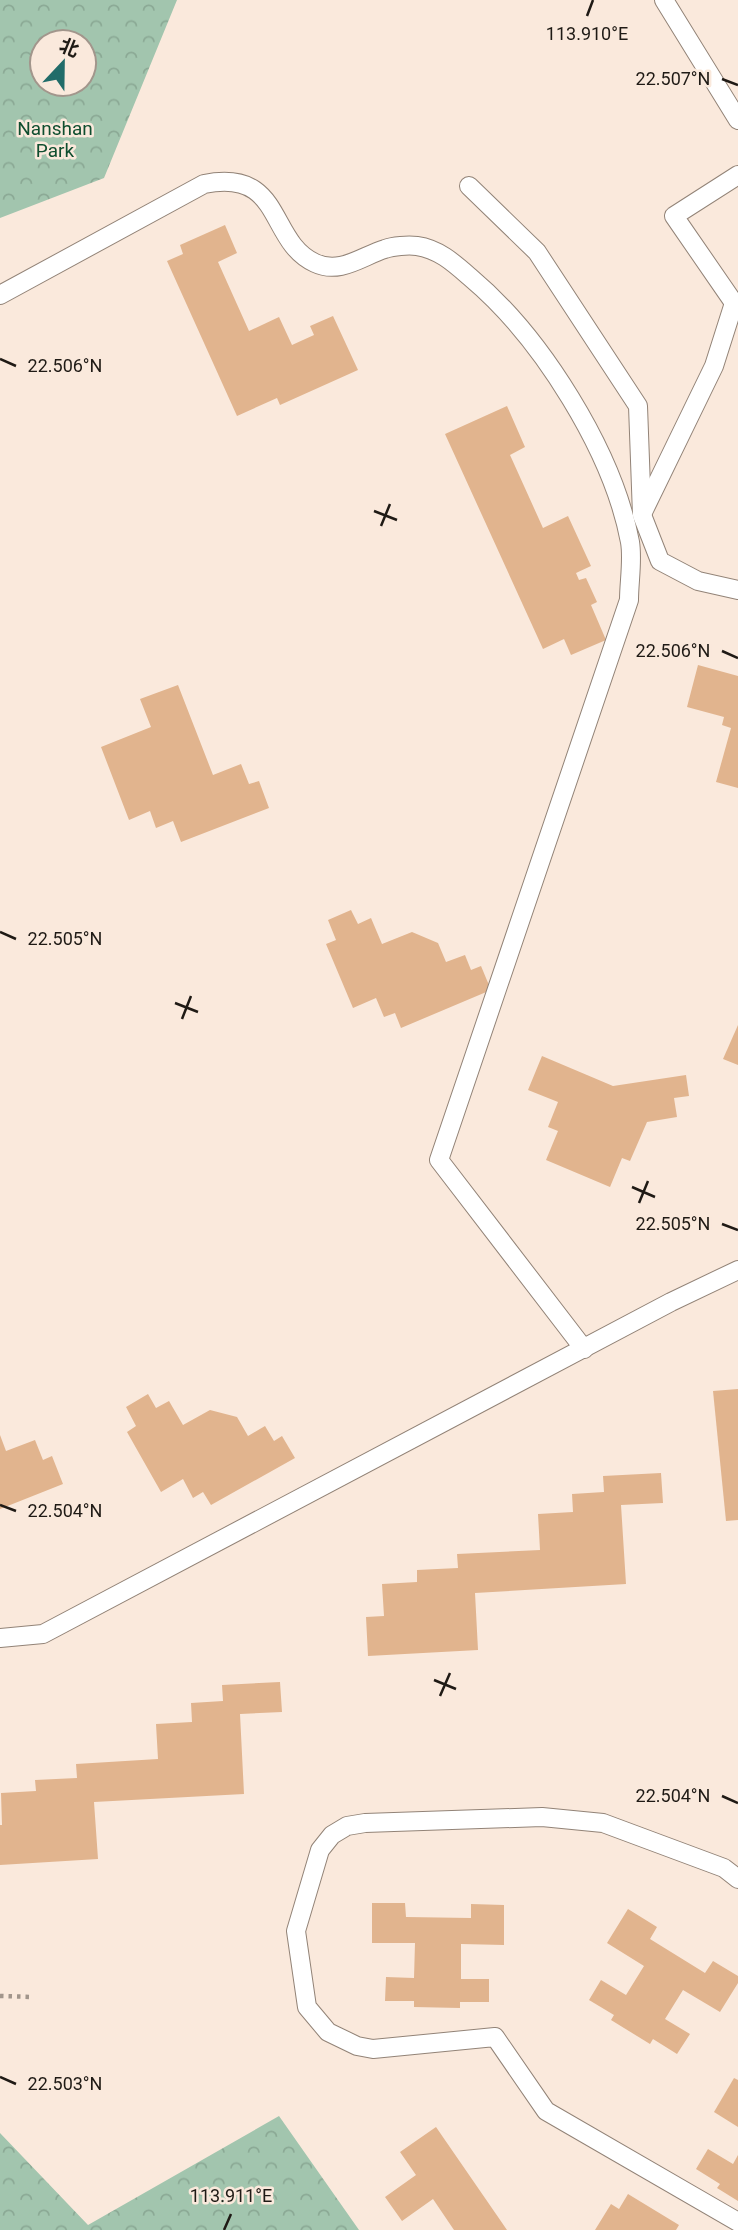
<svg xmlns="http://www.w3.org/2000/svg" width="738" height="2230" font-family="Roboto,'Noto Sans SC',sans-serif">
<defs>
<pattern id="park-crowns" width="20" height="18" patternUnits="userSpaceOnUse" patternTransform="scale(1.75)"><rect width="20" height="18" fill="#a2c5ae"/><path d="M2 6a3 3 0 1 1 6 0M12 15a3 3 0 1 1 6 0" fill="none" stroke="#8ba995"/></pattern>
</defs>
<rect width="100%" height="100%" fill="#fae9dc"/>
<!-- park -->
<g fill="url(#park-crowns)" fill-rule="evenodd">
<path d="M 0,0 L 177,0 L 104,178 L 0,218 ZM 84,42 L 84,84 L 42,84 L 42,42 Z"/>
<path d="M 279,2116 L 359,2230 L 0,2230 L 0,2133 L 88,2225 Z"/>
</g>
<!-- building -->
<g fill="#e1b48e">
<path d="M 225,225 L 237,253 L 218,262 L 249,331 L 279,317 L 292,345 L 314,335 L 310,326 L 333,316 L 358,370 L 280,405 L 277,398 L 237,416 L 167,261 L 183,254 L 180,245 Z"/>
<path d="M 507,406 L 525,447 L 510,455 L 543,528 L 568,516 L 591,566 L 576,573 L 579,580 L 586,578 L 597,602 L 591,605 L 606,640 L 571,655 L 564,639 L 543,649 L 445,434 Z"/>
<path d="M 698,665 L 738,676 L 738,788 L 716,782 L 731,728 L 722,725 L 724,717 L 687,707 Z"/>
<path d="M 178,685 L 213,775 L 241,764 L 249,784 L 259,781 L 269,808 L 181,842 L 173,821 L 156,828 L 150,811 L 129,820 L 101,747 L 151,727 L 140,699 Z"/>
<path d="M 351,910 L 358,924 L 371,918 L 382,944 L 412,932 L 438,943 L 446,962 L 465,955 L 471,970 L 481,966 L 491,990 L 401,1028 L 395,1013 L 384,1017 L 376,998 L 353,1008 L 326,944 L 336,940 L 328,920 Z"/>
<path d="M 738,1025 L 738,1065 L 723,1059 Z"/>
<path d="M 542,1056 L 613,1086 L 686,1075 L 689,1096 L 674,1098 L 677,1117 L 647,1122 L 630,1161 L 622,1158 L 610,1187 L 546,1160 L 558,1131 L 548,1127 L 558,1102 L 528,1090 Z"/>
<path d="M 738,1389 L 738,1520 L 726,1521 L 713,1391 Z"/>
<path d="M 148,1394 L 156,1408 L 169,1401 L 183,1425 L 210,1410 L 237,1417 L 248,1436 L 265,1426 L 274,1441 L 282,1436 L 295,1458 L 211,1505 L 203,1492 L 193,1498 L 183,1479 L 161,1492 L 127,1432 L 136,1426 L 126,1407 Z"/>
<path d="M 0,1435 L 6,1451 L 35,1440 L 43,1460 L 52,1456 L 63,1484 L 0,1509 Z"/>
<path d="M 661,1473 L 663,1503 L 621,1505 L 626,1584 L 475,1593 L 478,1650 L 368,1656 L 366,1617 L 384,1616 L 382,1584 L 417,1582 L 417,1570 L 458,1568 L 457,1554 L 540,1550 L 538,1514 L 573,1512 L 572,1494 L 604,1492 L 603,1476 Z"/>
<path d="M 280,1682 L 282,1712 L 240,1714 L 244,1794 L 94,1802 L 98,1859 L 0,1865 L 0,1825 L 2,1825 L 1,1793 L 36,1791 L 35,1780 L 77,1778 L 76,1764 L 158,1759 L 156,1724 L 192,1722 L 191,1703 L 223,1701 L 222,1685 Z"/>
<path d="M 372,1903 L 405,1903 L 406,1917 L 471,1918 L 471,1904 L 504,1905 L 504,1945 L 461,1944 L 461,1979 L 489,1979 L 489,2002 L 460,2002 L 460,2008 L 414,2007 L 414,2001 L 385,2001 L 386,1977 L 414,1978 L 415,1943 L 372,1943 Z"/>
<path d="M 628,1909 L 657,1927 L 650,1939 L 705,1973 L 713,1961 L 738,1976 L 738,1983 L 720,2012 L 683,1990 L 665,2019 L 690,2034 L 677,2054 L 653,2039 L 650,2044 L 611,2020 L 614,2015 L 589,2000 L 601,1980 L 626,1995 L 644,1966 L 607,1943 Z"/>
<path d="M 734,2078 L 738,2080 L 738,2127 L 714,2112 Z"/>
<path d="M 436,2127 L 507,2230 L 454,2230 L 433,2199 L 402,2221 L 385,2197 L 416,2175 L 400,2152 Z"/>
<path d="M 708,2149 L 733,2164 L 738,2155 L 738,2201 L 717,2188 L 720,2184 L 696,2169 Z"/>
<path d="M 628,2194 L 679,2225 L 676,2230 L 595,2230 L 611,2204 L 619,2209 Z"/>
</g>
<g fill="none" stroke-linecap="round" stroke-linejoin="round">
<!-- service casing -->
<g stroke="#928377" stroke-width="20">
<g id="service">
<path d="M 664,0 L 738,120"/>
<path d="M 469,186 L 537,252 L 638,406 L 642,515 L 660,561 L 698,581 L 738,590"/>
<path d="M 0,295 L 204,184 C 284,168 267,241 315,263 C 340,275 362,256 385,249 C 393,246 408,245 417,246 C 439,249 455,264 471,278 C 541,337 613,451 630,542 C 633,560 629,582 629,600 L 439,1160 L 584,1349"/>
<path d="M 643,512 L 714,366 L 734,303 L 674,216 L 738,175"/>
<path d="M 0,1638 L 43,1634 L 671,1302 L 738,1270"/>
<path d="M 738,1879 L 724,1868 L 603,1823 L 542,1817 L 365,1823 L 347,1826 L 332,1835 L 320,1850 L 296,1931 L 307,2007 L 328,2032 L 357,2046 L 373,2049 L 495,2037 L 546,2111 L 738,2222"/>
</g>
</g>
<!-- path -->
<path stroke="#a1958b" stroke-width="4.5" stroke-dasharray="3.5 5" stroke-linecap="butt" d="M 0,1996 L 33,1997"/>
<!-- service -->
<use href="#service" stroke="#fff" stroke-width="18"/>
</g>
<!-- ticks -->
<path fill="none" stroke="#1f1a15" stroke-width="2.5" d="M 587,16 L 593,0M 722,79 L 738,85M 0,359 L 16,366M 374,511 L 397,520M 381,526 L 390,504M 722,651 L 738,658M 0,932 L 16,939M 175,1003 L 198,1012M 182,1019 L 191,996M 632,1187 L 655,1197M 639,1203 L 648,1181M 722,1224 L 738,1230M 0,1505 L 16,1511M 434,1680 L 456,1689M 440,1696 L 450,1673M 722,1796 L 738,1803M 0,2077 L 16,2084M 224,2230 L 231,2214"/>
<g text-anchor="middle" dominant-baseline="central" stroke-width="5" stroke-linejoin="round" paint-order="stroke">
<!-- park labels -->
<g font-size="19" fill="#0f4e2f" stroke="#fae9dc">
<text x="55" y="128">Nanshan<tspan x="55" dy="22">Park</tspan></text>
</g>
</g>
<g font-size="18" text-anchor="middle" fill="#1f1a15" stroke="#fae9dc" stroke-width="5" stroke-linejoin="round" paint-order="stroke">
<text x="587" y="40">113.910°E</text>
<text x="673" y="85">22.507°N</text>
<text x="65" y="372">22.506°N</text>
<text x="673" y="657">22.506°N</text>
<text x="65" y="945">22.505°N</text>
<text x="673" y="1230">22.505°N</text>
<text x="65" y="1517">22.504°N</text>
<text x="673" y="1802">22.504°N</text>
<text x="65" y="2090">22.503°N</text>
<text x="231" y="2202">113.911°E</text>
</g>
<!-- north arrow -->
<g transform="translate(63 63) rotate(22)"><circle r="33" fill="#fae9dc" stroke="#a2968c" stroke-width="2"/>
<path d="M0-5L12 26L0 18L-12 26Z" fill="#216c69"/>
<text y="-10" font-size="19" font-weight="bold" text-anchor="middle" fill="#1f1a15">北</text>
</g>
</svg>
